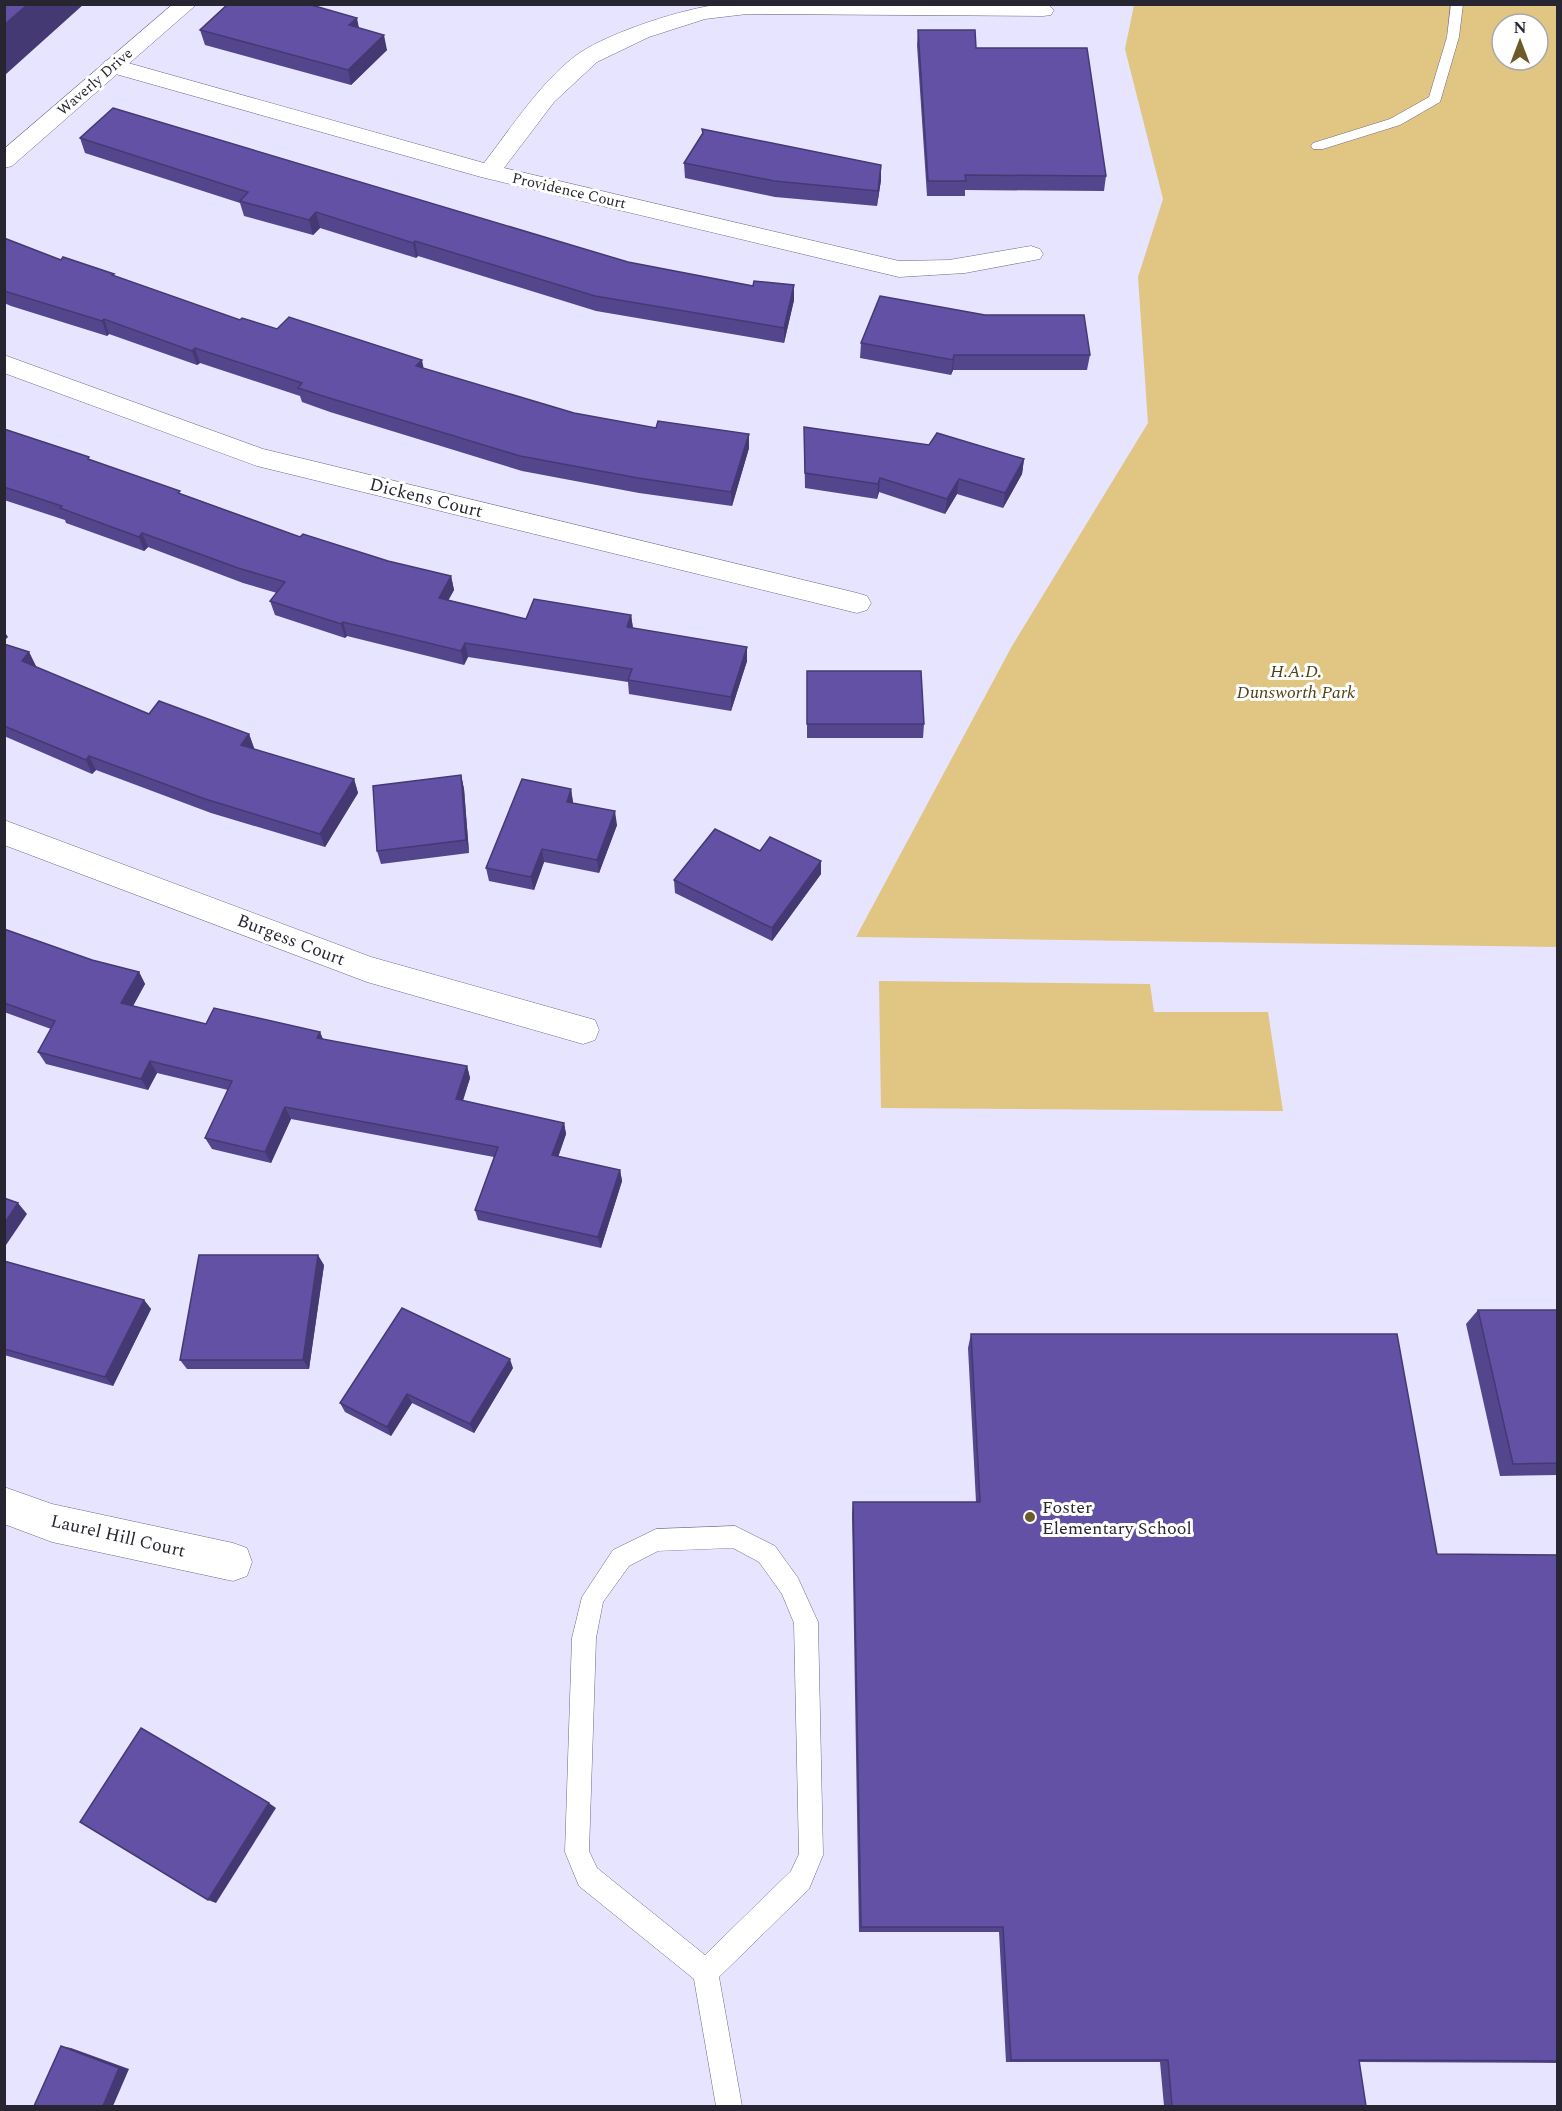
<svg xmlns="http://www.w3.org/2000/svg" width="1562" height="2111" font-family="Spectral,serif">
<rect width="100%" height="100%" fill="#e7e4ff"/>
<!-- green -->
<g fill="#e0c583" fill-rule="evenodd">
<path d="M 1134,5 L 1556,5 L 1557,947 L 856,937 L 1012,646 L 1148,423 L 1138,277 L 1163,199 L 1125,49 ZM 1502,24 L 1538,24 L 1538,60 L 1502,60 Z"/>
<path d="M 879,981 L 1150,984 L 1154,1012 L 1268,1012 L 1283,1111 L 881,1108 Z"/>
</g>
<g fill="none" stroke-linecap="round" stroke-linejoin="round">
<!-- service casing -->
<g stroke="#6d6986" stroke-width="1">
<g id="service">
<path d="M 1451,4 L 1463,4 L 1459,37 L 1440,102 L 1400,125 L 1323,149 L 1313,149 L 1311,146 L 1313,143 L 1390,119 L 1429,97 L 1447,37 Z"/>
<path d="M 735,1526 L 775,1546 L 798,1578 L 818,1622 L 823,1855 L 809,1889 L 719,1977 L 742,2106 L 716,2106 L 694,1979 L 579,1886 L 565,1852 L 572,1638 L 582,1597 L 613,1550 L 656,1529 ZM 733,1548 L 759,1562 L 782,1594 L 794,1623 L 799,1854 L 791,1871 L 705,1955 L 597,1868 L 589,1851 L 596,1638 L 603,1602 L 629,1566 L 658,1551 Z"/>
</g>
</g>
<!-- minor casing -->
<g stroke="#6d6986" stroke-width="1">
<g id="minor">
<path d="M 721,4 L 1047,4 L 1054,10 L 1051,15 L 1043,16 L 747,14 L 705,19 L 649,37 L 597,62 L 554,102 L 504,168 L 899,261 L 949,260 L 1031,246 L 1040,249 L 1043,254 L 1040,259 L 965,273 L 899,277 L 481,177 L 105,71 L 102,66 L 105,61 L 113,59 L 121,61 L 484,163 C 511,128 544,77 581,52 C 614,31 682,9 721,4 Z"/>
<path d="M 4,355 L 263,449 L 857,593 L 867,596 L 871,603 L 867,610 L 857,613 L 257,466 L 4,373 Z"/>
<path d="M 4,820 L 371,957 L 595,1020 L 599,1030 L 595,1040 L 583,1044 L 367,982 L 4,845 Z"/>
<path d="M 4,1487 L 52,1504 L 233,1543 L 247,1548 L 252,1562 L 247,1576 L 233,1581 L 52,1542 L 4,1524 Z"/>
</g>
</g>
<!-- tertiary casing -->
<g stroke="#6d6986" stroke-width="1">
<path id="tertiary" d="M 173,4 L 197,4 L 12,166 L 4,168 L 4,149 Z"/>
</g>
<!-- service -->
<use href="#service" fill="#fff" fill-rule="evenodd"/>
<!-- minor -->
<use href="#minor" fill="#fff" fill-rule="evenodd"/>
<!-- tertiary -->
<use href="#tertiary" fill="#fff" fill-rule="evenodd"/>
</g>
<!-- wall -->
<g fill="#54468d">
<path d="M 228,4 L 320,4 L 317,7 L 359,28 L 387,50 L 351,85 L 205,45 L 200,30 Z"/>
<path d="M 918,30 L 1106,176 L 1104,191 L 965,190 L 965,196 L 927,196 L 917,45 Z"/>
<path d="M 702,129 L 881,165 L 881,180 L 877,206 L 775,197 L 685,178 L 684,163 L 702,134 Z"/>
<path d="M 80,138 L 794,300 L 784,343 L 596,311 L 418,256 L 416,258 L 320,228 L 313,235 L 244,216 L 240,203 L 85,153 Z"/>
<path d="M 4,238 L 61,260 L 114,274 L 114,276 L 240,320 L 423,369 L 574,413 L 656,428 L 749,434 L 749,448 L 732,506 L 639,493 L 522,471 L 330,412 L 302,402 L 300,396 L 200,363 L 197,365 L 109,334 L 107,336 L 11,306 L 4,303 Z"/>
<path d="M 861,343 L 1090,355 L 1087,370 L 953,370 L 951,375 L 860,358 Z"/>
<path d="M 804,427 L 1024,459 L 1022,474 L 1003,508 L 957,494 L 945,514 L 879,492 L 877,499 L 805,488 Z"/>
<path d="M 4,429 L 300,537 L 388,561 L 451,576 L 454,590 L 448,600 L 526,619 L 631,615 L 633,628 L 747,661 L 731,711 L 629,694 L 628,682 L 468,657 L 464,665 L 347,636 L 345,638 L 275,615 L 270,601 L 277,593 L 243,583 L 148,547 L 144,551 L 66,523 L 65,520 L 4,500 Z"/>
<path d="M 4,644 L 29,652 L 36,667 L 149,714 L 249,734 L 254,748 L 253,749 L 354,779 L 358,793 L 325,847 L 211,813 L 96,770 L 92,774 L 4,736 Z"/>
<path d="M 807,671 L 924,724 L 923,738 L 807,738 Z"/>
<path d="M 461,775 L 464,789 L 469,853 L 381,864 L 377,851 Z"/>
<path d="M 571,789 L 573,803 L 617,825 L 599,873 L 544,862 L 534,890 L 489,881 L 486,868 Z"/>
<path d="M 760,851 L 821,861 L 821,874 L 772,941 L 675,893 L 674,880 Z"/>
<path d="M 4,929 L 92,960 L 139,972 L 145,984 L 133,1006 L 206,1024 L 320,1032 L 323,1040 L 467,1066 L 470,1078 L 463,1101 L 564,1123 L 566,1134 L 558,1157 L 620,1170 L 622,1181 L 601,1248 L 478,1220 L 475,1210 L 494,1157 L 291,1119 L 271,1163 L 212,1149 L 205,1138 L 228,1090 L 157,1073 L 148,1090 L 46,1064 L 38,1052 L 51,1029 L 4,1012 Z"/>
<path d="M 4,1261 L 144,1300 L 151,1309 L 113,1386 L 4,1355 Z"/>
<path d="M 324,1265 L 309,1369 L 187,1369 L 180,1360 Z"/>
<path d="M 1478,1310 L 1557,1310 L 1557,1475 L 1500,1476 L 1466,1324 Z"/>
<path d="M 971,1334 L 1437,1554 L 1557,1555 L 1557,2063 L 1359,2062 L 1366,2106 L 1164,2106 L 1160,2062 L 1006,2062 L 999,1932 L 859,1932 L 852,1514 L 853,1502 L 976,1502 L 968,1348 Z"/>
<path d="M 513,1368 L 474,1433 L 412,1403 L 391,1436 L 345,1412 L 340,1403 Z"/>
</g>
<!-- shaded-wall -->
<g fill="#453973">
<path d="M 28,4 L 84,4 L 5,75 L 4,25 Z"/>
<path d="M 357,18 L 360,33 L 349,25 Z"/>
<path d="M 384,35 L 387,50 L 351,85 L 348,70 Z"/>
<path d="M 881,165 L 881,180 L 877,206 L 878,191 Z"/>
<path d="M 316,212 L 320,228 L 313,235 L 309,220 Z"/>
<path d="M 415,241 L 418,256 L 416,258 L 413,243 Z"/>
<path d="M 794,285 L 794,300 L 784,343 L 784,328 Z"/>
<path d="M 104,319 L 109,334 L 107,336 L 102,321 Z"/>
<path d="M 195,348 L 200,363 L 197,365 L 192,351 Z"/>
<path d="M 954,355 L 953,370 L 951,375 L 953,360 Z"/>
<path d="M 422,360 L 425,375 L 416,366 Z"/>
<path d="M 749,434 L 749,448 L 732,506 L 731,492 Z"/>
<path d="M 1024,459 L 1022,474 L 1003,508 L 1005,493 Z"/>
<path d="M 880,478 L 879,492 L 877,499 L 878,484 Z"/>
<path d="M 959,479 L 957,494 L 945,514 L 947,499 Z"/>
<path d="M 142,533 L 148,547 L 144,551 L 139,537 Z"/>
<path d="M 451,576 L 454,590 L 442,612 L 439,598 Z"/>
<path d="M 631,615 L 633,629 L 627,627 Z"/>
<path d="M 343,622 L 347,636 L 345,638 L 341,624 Z"/>
<path d="M 4,631 L 8,637 L 4,641 Z"/>
<path d="M 465,643 L 468,657 L 464,665 L 461,651 Z"/>
<path d="M 747,647 L 747,661 L 731,711 L 731,697 Z"/>
<path d="M 29,652 L 36,666 L 29,675 L 22,661 Z"/>
<path d="M 249,734 L 254,748 L 246,759 L 241,745 Z"/>
<path d="M 89,756 L 96,770 L 92,774 L 86,760 Z"/>
<path d="M 461,775 L 464,789 L 469,853 L 466,840 Z"/>
<path d="M 354,779 L 358,793 L 325,847 L 320,834 Z"/>
<path d="M 571,789 L 573,802 L 569,815 L 567,802 Z"/>
<path d="M 615,811 L 617,825 L 599,873 L 597,860 Z"/>
<path d="M 542,849 L 544,862 L 534,890 L 531,877 Z"/>
<path d="M 821,861 L 821,874 L 772,941 L 772,928 Z"/>
<path d="M 139,972 L 145,984 L 128,1015 L 121,1003 Z"/>
<path d="M 320,1032 L 325,1044 L 317,1038 Z"/>
<path d="M 150,1061 L 157,1073 L 148,1090 L 141,1079 Z"/>
<path d="M 467,1066 L 470,1078 L 459,1111 L 456,1099 Z"/>
<path d="M 285,1107 L 291,1119 L 271,1163 L 265,1152 Z"/>
<path d="M 564,1123 L 566,1134 L 555,1166 L 552,1155 Z"/>
<path d="M 620,1170 L 622,1181 L 601,1248 L 598,1237 Z"/>
<path d="M 18,1203 L 27,1214 L 4,1248 L 4,1224 Z"/>
<path d="M 318,1255 L 324,1265 L 309,1369 L 303,1360 Z"/>
<path d="M 144,1300 L 151,1309 L 113,1386 L 105,1377 Z"/>
<path d="M 510,1359 L 513,1368 L 474,1433 L 470,1424 Z"/>
<path d="M 407,1394 L 412,1403 L 391,1436 L 387,1427 Z"/>
<path d="M 269,1803 L 276,1808 L 216,1903 L 208,1900 Z"/>
<path d="M 61,2046 L 71,2048 L 129,2069 L 113,2106 L 103,2106 Z"/>
</g>
<!-- building -->
<g fill="#6251a4" stroke="#453973" stroke-width="1.5">
<path d="M 4,4 L 28,4 L 4,25 Z"/>
<path d="M 228,4 L 308,4 L 357,18 L 349,25 L 384,35 L 348,70 L 200,30 Z"/>
<path d="M 918,30 L 975,30 L 976,48 L 1087,48 L 1106,176 L 965,175 L 966,181 L 928,181 Z"/>
<path d="M 113,108 L 628,262 L 753,286 L 754,281 L 794,285 L 784,328 L 595,296 L 415,241 L 413,243 L 316,212 L 309,220 L 240,201 L 248,192 L 80,138 Z"/>
<path d="M 702,129 L 881,165 L 878,191 L 774,181 L 684,163 L 703,133 Z"/>
<path d="M 4,238 L 61,260 L 63,257 L 114,274 L 112,275 L 240,320 L 242,318 L 277,329 L 289,317 L 422,360 L 416,366 L 574,413 L 656,428 L 658,421 L 749,434 L 731,492 L 638,478 L 520,456 L 326,397 L 298,388 L 302,383 L 195,348 L 192,351 L 104,319 L 102,321 L 4,291 Z"/>
<path d="M 880,296 L 985,315 L 1084,315 L 1090,355 L 954,355 L 953,360 L 861,343 Z"/>
<path d="M 804,427 L 929,445 L 937,433 L 1024,459 L 1005,493 L 959,479 L 947,499 L 880,478 L 878,484 L 805,473 Z"/>
<path d="M 4,429 L 89,457 L 88,459 L 180,491 L 178,493 L 300,537 L 303,534 L 388,561 L 451,576 L 439,598 L 526,619 L 534,599 L 631,615 L 627,627 L 747,647 L 731,697 L 628,680 L 632,669 L 465,643 L 461,651 L 343,622 L 341,624 L 270,601 L 285,582 L 238,568 L 142,533 L 139,537 L 60,508 L 62,506 L 4,487 Z"/>
<path d="M 4,644 L 29,652 L 22,661 L 149,714 L 159,701 L 249,734 L 241,745 L 354,779 L 320,834 L 205,799 L 89,756 L 86,760 L 4,726 Z"/>
<path d="M 807,671 L 921,671 L 924,724 L 807,724 Z"/>
<path d="M 461,775 L 466,840 L 377,851 L 373,786 Z"/>
<path d="M 522,779 L 571,789 L 567,802 L 615,811 L 597,860 L 542,849 L 531,877 L 486,868 Z"/>
<path d="M 715,829 L 760,851 L 770,837 L 821,861 L 772,928 L 674,880 Z"/>
<path d="M 4,929 L 92,960 L 139,972 L 121,1003 L 206,1024 L 214,1008 L 320,1032 L 317,1038 L 467,1066 L 456,1099 L 564,1123 L 552,1155 L 620,1170 L 598,1237 L 475,1210 L 498,1147 L 285,1107 L 265,1152 L 205,1138 L 232,1081 L 150,1061 L 141,1079 L 38,1052 L 55,1021 L 4,1003 Z"/>
<path d="M 4,1198 L 18,1203 L 4,1224 Z"/>
<path d="M 199,1255 L 318,1255 L 303,1360 L 180,1360 Z"/>
<path d="M 4,1261 L 144,1300 L 105,1377 L 4,1349 Z"/>
<path d="M 402,1308 L 510,1359 L 470,1424 L 407,1394 L 387,1427 L 340,1403 Z"/>
<path d="M 1478,1310 L 1557,1310 L 1557,1463 L 1513,1464 Z"/>
<path d="M 971,1334 L 1397,1334 L 1437,1554 L 1557,1555 L 1557,2061 L 1359,2060 L 1366,2106 L 1172,2106 L 1168,2060 L 1011,2060 L 1003,1927 L 861,1927 L 853,1502 L 980,1502 Z"/>
<path d="M 141,1728 L 269,1803 L 208,1900 L 80,1822 Z"/>
<path d="M 61,2046 L 119,2068 L 103,2106 L 34,2106 Z"/>
</g>
<!-- markers -->
<circle fill="#6d5a29" stroke="#fff" stroke-width="2" cx="1030" cy="1517" r="6"/>
<g text-anchor="middle" dominant-baseline="central" stroke-width="6" stroke-linejoin="round" paint-order="stroke">
<!-- far-street labels -->
<g font-size="15" fill="#262531" stroke="#fff">
<text transform="translate(95 82) rotate(-41)">Waverly Drive</text>
<text transform="translate(569 191) rotate(13)">Providence Court</text>
</g>
<!-- street labels -->
<g font-size="18" fill="#262531" stroke="#fff">
<text transform="translate(426 498) rotate(14)">Dickens Court</text>
<text transform="translate(291 940) rotate(21)">Burgess Court</text>
<text transform="translate(118 1536) rotate(13)">Laurel Hill Court</text>
</g>
<!-- park labels -->
<g font-size="18" font-style="italic" fill="#504015" stroke="#fff">
<text x="1296" y="671">H.A.D.<tspan x="1296" dy="21">Dunsworth Park</tspan></text>
</g>
<!-- poi labels -->
<g font-size="18" fill="#262531" stroke="#fff" text-anchor="start">
<text x="1042" y="1507">Foster<tspan x="1042" dy="21">Elementary School</tspan></text>
</g>
</g>
<!-- border -->
<rect width="1562" height="2111" fill="none" stroke="#262531" stroke-width="12"/>
<!-- north arrow -->
<g transform="translate(1520 42)"><circle r="28" fill="#ffffff" stroke="#a8a8ad" stroke-width="1.5"/>
<path d="M0-4.5L10 22L0 15L-10 22Z" fill="#6d5a29"/>
<text y="-9" font-size="16" font-weight="bold" text-anchor="middle" fill="#262531">N</text>
</g>
</svg>
